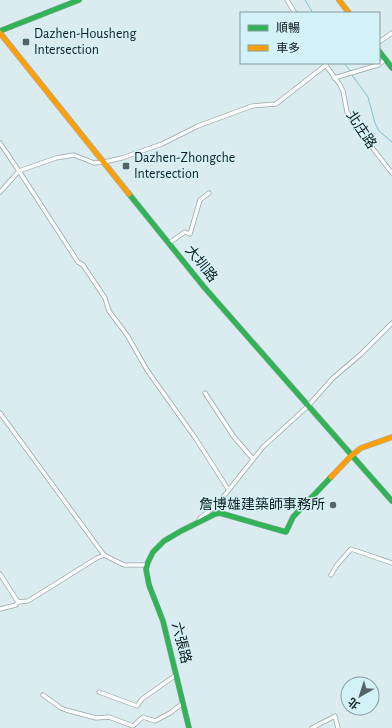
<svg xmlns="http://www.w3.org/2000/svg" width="392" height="728" font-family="'Alegreya Sans','Noto Sans TC',sans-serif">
<rect width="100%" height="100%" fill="#dbecf0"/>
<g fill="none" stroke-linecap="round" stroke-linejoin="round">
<!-- stream -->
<g stroke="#79c3d0" stroke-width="1">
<path d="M 305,0 L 313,13"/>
<path d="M 344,63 L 351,72"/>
<path d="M 352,75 L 368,97 L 375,123 L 379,131 L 392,142"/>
</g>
<!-- street casing -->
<g stroke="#98a6a8" stroke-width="5">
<g id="street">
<path d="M 287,0 L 295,13"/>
<path d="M 379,42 L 392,33"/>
<path d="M 325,64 L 340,85 L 343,91 L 347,112 L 356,127 L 392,173"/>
<path d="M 334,78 L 378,65 L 386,59"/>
<path d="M 0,143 L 19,171 L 78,262 L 83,265 L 105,298 L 109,311 L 127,335 L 147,370 L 196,439 L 228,489"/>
<path d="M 0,192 L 19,171 L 56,158 L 74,155 L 94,163 L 104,162 L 122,158 L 162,144 L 198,126 L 252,106 L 276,104 L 326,65"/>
<path d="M 169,243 L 185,232 L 190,234 L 200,200 L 209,193"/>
<path d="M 205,393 L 234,437 L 253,459"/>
<path d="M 0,413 L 104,555 L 124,565 L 146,565"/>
<path d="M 198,522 L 200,518 L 216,506 L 263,447 L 308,406 L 333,378 L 360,355 L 392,323"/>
<path d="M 0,574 L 18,602"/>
<path d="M 331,575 L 337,565 L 351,549 L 392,563"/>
<path d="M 0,609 L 16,605 L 18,602 L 28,601 L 97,558 L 104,555"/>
<path d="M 99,692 L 137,706 L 142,699 L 176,675"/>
<path d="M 43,695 L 61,708 L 66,710 L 96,718 L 109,717 L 133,726 L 143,717 L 155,721 L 170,713 L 183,703"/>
<path d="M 312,728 L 335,716 L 338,728"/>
</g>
</g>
<!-- fast casing -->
<g stroke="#98a6a8" stroke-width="6">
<g id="fast">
<path d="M 0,31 L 79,0"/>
<path d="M 379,51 L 392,68"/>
<path d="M 129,194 L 204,287 L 392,501"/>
<path d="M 189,728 L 163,621 L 149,585 L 146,569 L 148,562 L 153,552 L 164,541 L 181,531 L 215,514 L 220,513 L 286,532 L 293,517 L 331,477"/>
</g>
</g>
<!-- slow casing -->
<g stroke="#98a6a8" stroke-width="6">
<g id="slow">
<path d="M 339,0 L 349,13"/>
<path d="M 0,33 L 129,194"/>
<path d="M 331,477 L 351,456 L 361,448 L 392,437"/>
</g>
</g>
<!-- street -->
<use href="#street" stroke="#fafcfd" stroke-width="3.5"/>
<!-- fast -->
<use href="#fast" stroke="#30b455" stroke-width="5"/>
<!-- slow -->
<use href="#slow" stroke="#ff9f0a" stroke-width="5"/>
</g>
<!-- markers -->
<g fill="#576467" stroke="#d3f2f8" stroke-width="1.5">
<rect x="22" y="38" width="8" height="8" rx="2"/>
<rect x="122" y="162" width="8" height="8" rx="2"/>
<circle cx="333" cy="505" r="4"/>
</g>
<g text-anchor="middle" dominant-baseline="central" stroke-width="3" stroke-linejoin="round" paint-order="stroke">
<!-- poi labels -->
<g font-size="14" fill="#101b1d" stroke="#d3f2f8" text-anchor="start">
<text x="34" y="34">Dazhen-Housheng<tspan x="34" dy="16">Intersection</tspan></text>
<text x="134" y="158">Dazhen-Zhongche<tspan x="134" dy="16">Intersection</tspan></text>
<text x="325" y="505" text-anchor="end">詹博雄建築師事務所</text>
</g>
<!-- street labels -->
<g font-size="14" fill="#101b1d" stroke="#d3f2f8">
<text transform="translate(361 130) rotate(56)">北庄路</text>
<text transform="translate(201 264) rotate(51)">大圳路</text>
<text transform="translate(181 643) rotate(76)">六張路</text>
</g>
</g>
<!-- legend -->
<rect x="240" y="12" width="140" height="52" fill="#d3f2f8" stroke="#859ca0"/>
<rect x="248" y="25" width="20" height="6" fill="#30b455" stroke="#859ca0"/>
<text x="276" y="32" font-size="12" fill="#101b1d">順暢</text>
<rect x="248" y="45" width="20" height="6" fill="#ff9f0a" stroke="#859ca0"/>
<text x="276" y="52" font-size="12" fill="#101b1d">車多</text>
<!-- north arrow -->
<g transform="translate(360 696) rotate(219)"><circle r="19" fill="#d3f2f8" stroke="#859ca0"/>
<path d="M0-3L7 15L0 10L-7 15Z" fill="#576467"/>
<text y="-6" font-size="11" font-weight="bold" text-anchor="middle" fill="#101b1d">北</text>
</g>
</svg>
